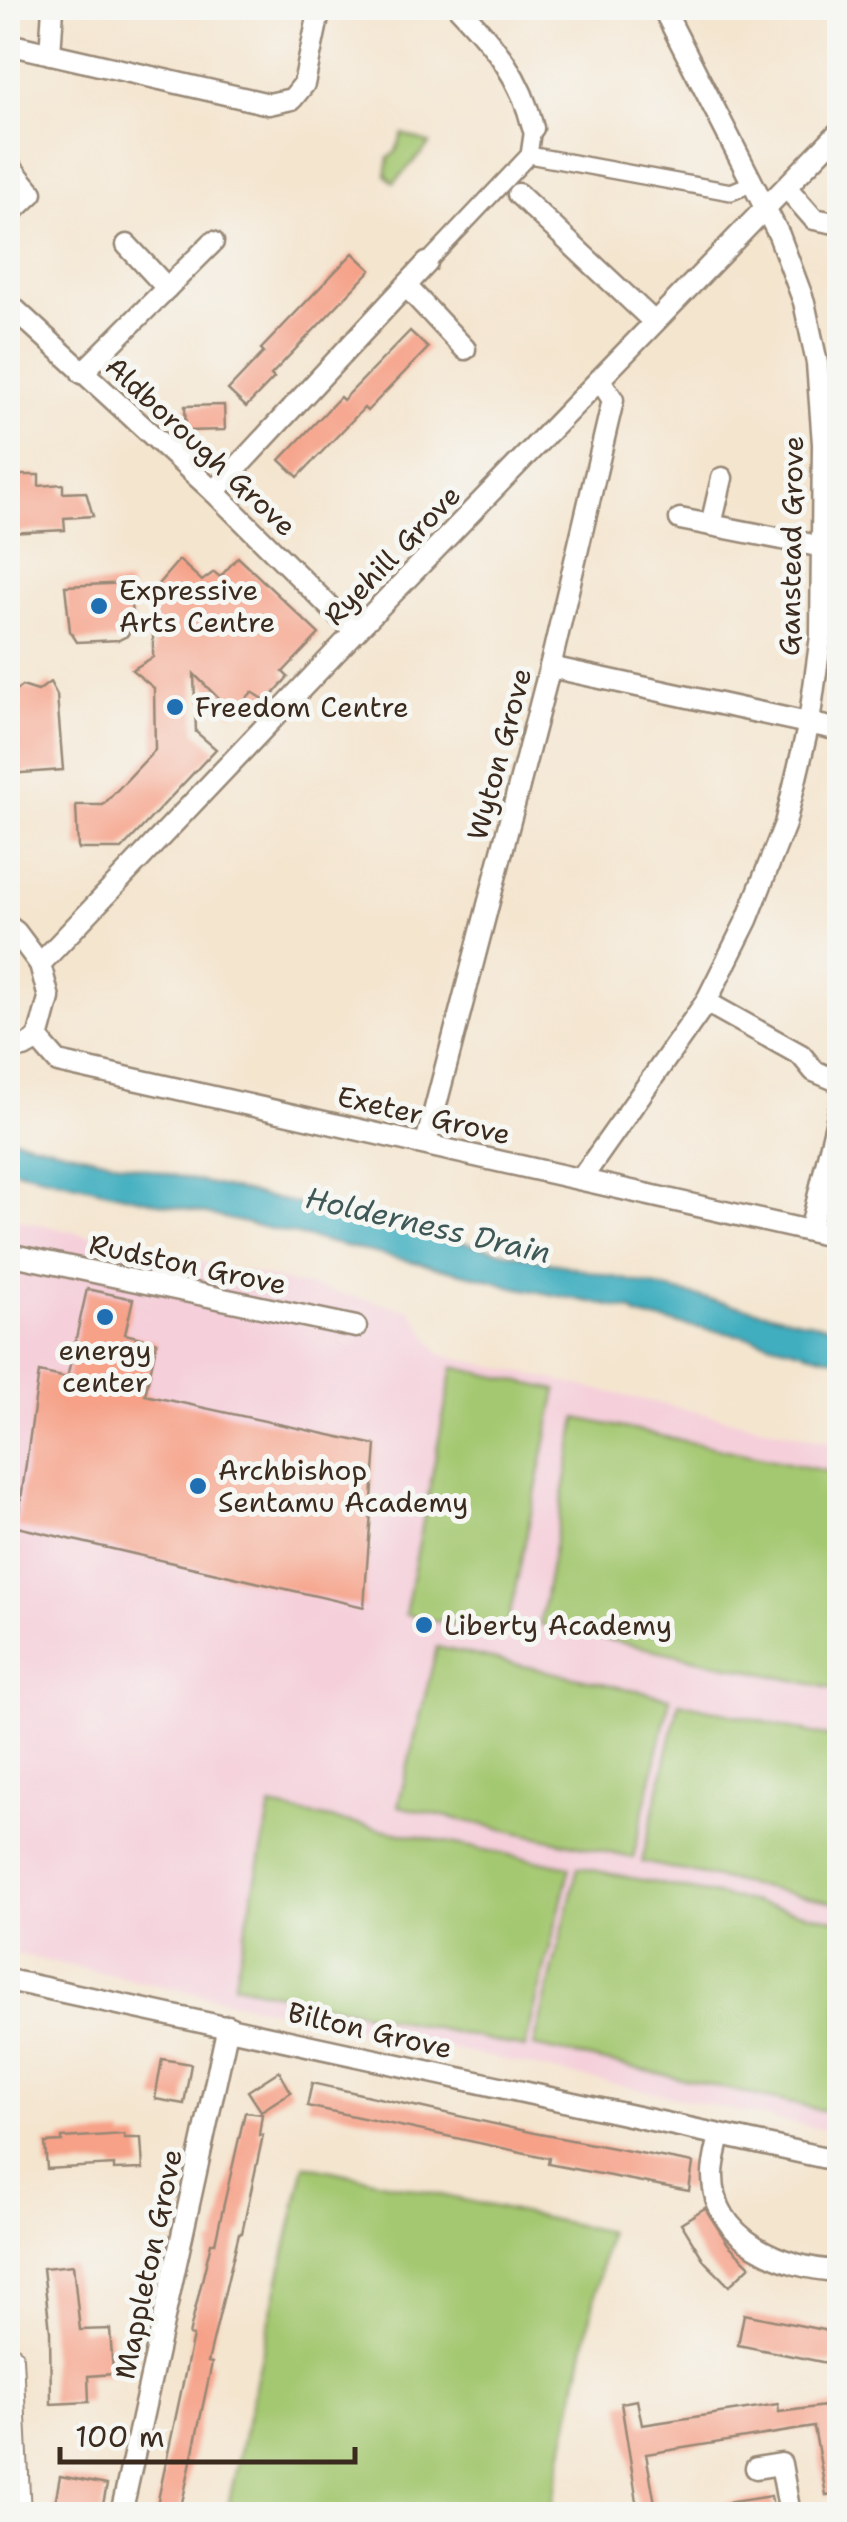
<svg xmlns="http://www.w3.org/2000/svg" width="847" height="2522" font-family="'Shantell Sans',sans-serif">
<rect width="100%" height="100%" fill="#f6f6f2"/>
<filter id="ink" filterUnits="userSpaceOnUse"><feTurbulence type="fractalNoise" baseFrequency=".01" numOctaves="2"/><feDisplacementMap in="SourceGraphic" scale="20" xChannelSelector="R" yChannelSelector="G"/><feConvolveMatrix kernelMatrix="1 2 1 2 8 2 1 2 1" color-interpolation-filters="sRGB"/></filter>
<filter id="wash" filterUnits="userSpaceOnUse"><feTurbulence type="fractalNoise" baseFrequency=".0048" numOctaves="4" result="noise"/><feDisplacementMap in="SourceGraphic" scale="40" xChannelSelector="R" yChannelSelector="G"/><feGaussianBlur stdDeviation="2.25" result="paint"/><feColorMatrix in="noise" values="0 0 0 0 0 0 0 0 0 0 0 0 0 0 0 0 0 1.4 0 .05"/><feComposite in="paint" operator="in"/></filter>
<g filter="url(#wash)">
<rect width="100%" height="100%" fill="#f4e5cf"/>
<!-- built -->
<path fill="#f5cfda" d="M 8,1217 L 411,1310 L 440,1354 L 839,1444 L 839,2133 L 15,1954 L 8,1806 Z"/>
<!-- green -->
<g fill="#a4c871" stroke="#707948" stroke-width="2.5">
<path d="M 403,134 L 430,144 L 394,183 L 386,175 L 389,158 L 395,153 Z"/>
<path d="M 453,1367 L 557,1390 L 505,1637 L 405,1614 Z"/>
<path d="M 577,1418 L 839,1474 L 839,1690 L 540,1625 Z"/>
<path d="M 437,1647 L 670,1698 L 633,1858 L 398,1806 Z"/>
<path d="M 679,1702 L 839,1739 L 839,1904 L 642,1862 Z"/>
<path d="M 271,1807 L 570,1867 L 525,2048 L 234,1984 Z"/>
<path d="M 578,1867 L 839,1920 L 839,2114 L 534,2046 Z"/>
<path d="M 305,2165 L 608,2232 L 550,2514 L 226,2514 Z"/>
</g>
<!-- water -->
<path fill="#41aebf" stroke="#3e6c6e" stroke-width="2.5" d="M 8,1137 L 839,1329 L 839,1360 L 753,1338 L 638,1316 L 631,1310 L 509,1286 L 496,1281 L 8,1168 Z"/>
<g id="blocks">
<!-- building -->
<g fill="#f6a188">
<path d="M 353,253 L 371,270 L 271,375 L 274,378 L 246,407 L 228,390 L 264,352 L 261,349 Z"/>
<path d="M 410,331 L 428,348 L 367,411 L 364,408 L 298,477 L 280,460 L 340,397 L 343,400 Z"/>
<path d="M 224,405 L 225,430 L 186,431 L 185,406 Z"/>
<path d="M 12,475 L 39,475 L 39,486 L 63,484 L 63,493 L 86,492 L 93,516 L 64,518 L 65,530 L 8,533 L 8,487 L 14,486 Z"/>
<path d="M 238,557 L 319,634 L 283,672 L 288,677 L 267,701 L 252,692 L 233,713 L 194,674 L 196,732 L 216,749 L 122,849 L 78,849 L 76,805 L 103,805 L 155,750 L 154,688 L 132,670 L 153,657 L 153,590 L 179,560 L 202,581 L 214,572 L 220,577 Z"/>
<path d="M 129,583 L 133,626 L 127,636 L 119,640 L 77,642 L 70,631 L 65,586 Z"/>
<path d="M 50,682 L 57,695 L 63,770 L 8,774 L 8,696 L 22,686 L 38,691 Z"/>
<path d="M 87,1289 L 133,1299 L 125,1334 L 157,1342 L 145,1395 L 376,1445 L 364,1607 L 17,1527 L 39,1372 L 67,1378 Z"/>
<path d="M 162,2059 L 191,2064 L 184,2104 L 155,2099 Z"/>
<path d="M 279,2071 L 291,2092 L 261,2111 L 248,2091 Z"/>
<path d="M 312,2083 L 534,2133 L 693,2163 L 689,2191 L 548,2164 L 549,2158 L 307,2106 Z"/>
<path d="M 245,2112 L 262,2114 L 259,2135 L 263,2135 L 242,2233 L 239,2233 L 208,2362 L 212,2363 L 184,2494 L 179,2514 L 155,2514 L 193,2336 L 189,2335 L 211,2243 L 215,2243 Z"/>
<path d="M 124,2134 L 124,2138 L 141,2138 L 143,2169 L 114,2170 L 114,2165 L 47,2169 L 45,2143 L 62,2142 L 62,2138 Z"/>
<path d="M 705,2208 L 728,2244 L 750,2266 L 729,2286 L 705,2262 L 681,2223 Z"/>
<path d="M 73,2265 L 80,2330 L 110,2329 L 113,2374 L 88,2376 L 89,2402 L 51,2404 L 50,2331 L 43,2268 Z"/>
<path d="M 744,2314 L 838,2333 L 832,2364 L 738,2345 Z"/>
<path d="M 637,2400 L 642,2425 L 778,2404 L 779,2412 L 840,2404 L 840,2421 L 832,2422 L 840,2466 L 840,2493 L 826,2495 L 814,2427 L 646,2454 L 657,2514 L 639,2514 L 621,2403 Z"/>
<path d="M 60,2476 L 107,2485 L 101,2514 L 53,2514 Z"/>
<path d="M 771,2496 L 774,2514 L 714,2514 L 713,2505 Z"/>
</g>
</g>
</g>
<g filter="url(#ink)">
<use href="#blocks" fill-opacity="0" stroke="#988876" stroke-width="2.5"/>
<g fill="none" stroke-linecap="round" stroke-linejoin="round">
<!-- pedestrian casing -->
<g stroke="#988876" stroke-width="20">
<g id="pedestrian">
<path d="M 529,155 L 731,192 L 753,183"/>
<path d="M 427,263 L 529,155 L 533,128"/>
</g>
</g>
<!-- minor casing -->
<g stroke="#988876" stroke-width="25">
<g id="minor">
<path d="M 459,8 C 494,45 521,77 533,128"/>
<path d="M 8,44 L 269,104 L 292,99 L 304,84 L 320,8"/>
<path d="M 50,54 L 53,8"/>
<path d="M 8,164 L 32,193 L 8,216"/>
<path d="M 786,187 L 814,219 L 840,224"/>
<path d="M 518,194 L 653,321"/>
<path d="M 127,245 L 167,288"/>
<path d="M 407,287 L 465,349"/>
<path d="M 8,303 L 214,492 L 355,632"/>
<path d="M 82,373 L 213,242"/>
<path d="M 214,492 L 427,263"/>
<path d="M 680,519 L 823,547"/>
<path d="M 711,525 L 722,478"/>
<path d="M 550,667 L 840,730"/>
<path d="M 8,926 L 16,932 L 40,964"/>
<path d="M 706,1002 L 801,1055 L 814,1071 L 840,1082"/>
<path d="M 38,1039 L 49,998 L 40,964 L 355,632 L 840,131"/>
<path d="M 8,1045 L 24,1047 L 38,1039 L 58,1062 L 840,1238"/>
<path d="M 426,1143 L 550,667 L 613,400 L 600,380"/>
<path d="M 581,1179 L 706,1002 L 747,920 L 785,824 L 809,723 L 821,636 L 823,444 L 817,363 L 804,302 L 779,235 L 663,8"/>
<path d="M 810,1231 L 840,1107"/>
<path d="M 8,1254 L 356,1327"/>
<path d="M 8,1980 L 840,2161"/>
<path d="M 720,2136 C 717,2149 713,2163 713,2175 C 712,2240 785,2269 840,2271"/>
<path d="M 756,2468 L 781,2464 L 790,2514"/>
<path d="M 121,2514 L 228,2026"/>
</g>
</g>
<!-- tertiary casing -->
<g stroke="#988876" stroke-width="32">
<path id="tertiary" d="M 8,2358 L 16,2514"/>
</g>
<!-- pedestrian -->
<use href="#pedestrian" stroke="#fff" stroke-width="15"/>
<!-- minor -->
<use href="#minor" stroke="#fff" stroke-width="20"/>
<!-- tertiary -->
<use href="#tertiary" stroke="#fff" stroke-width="28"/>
</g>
</g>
<!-- markers -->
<g fill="#1f6fb2" stroke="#f6f6f2" stroke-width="4">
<circle cx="99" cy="606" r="10"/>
<circle cx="175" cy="707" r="10"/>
<circle cx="105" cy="1317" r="10"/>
<circle cx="198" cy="1486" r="10"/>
<circle cx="424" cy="1625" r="10"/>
</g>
<g text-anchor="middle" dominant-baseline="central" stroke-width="10" stroke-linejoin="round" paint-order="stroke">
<!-- street labels -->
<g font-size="28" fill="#3b2a1e" stroke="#f6f6f2">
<text transform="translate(201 446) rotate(43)">Aldborough Grove</text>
<text transform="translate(791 546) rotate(-89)">Ganstead Grove</text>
<text transform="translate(392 555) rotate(-46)">Ryehill Grove</text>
<text transform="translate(499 754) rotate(-75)">Wyton Grove</text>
<text transform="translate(424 1115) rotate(13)">Exeter Grove</text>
<text transform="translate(188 1264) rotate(12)">Rudston Grove</text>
<text transform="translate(370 2030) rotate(13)">Bilton Grove</text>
<text transform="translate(148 2264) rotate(-78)">Mappleton Grove</text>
</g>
<!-- poi labels -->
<g font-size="28" fill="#3b2a1e" stroke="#f6f6f2" text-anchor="start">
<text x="119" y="590">Expressive<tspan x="119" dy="32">Arts Centre</tspan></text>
<text x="195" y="707">Freedom Centre</text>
<text x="105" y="1350" text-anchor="middle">energy<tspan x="105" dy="32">center</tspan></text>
<text x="218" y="1470">Archbishop<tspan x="218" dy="32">Sentamu Academy</tspan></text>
<text x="444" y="1625">Liberty Academy</text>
</g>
<!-- water labels -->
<g font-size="30" font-style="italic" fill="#3d5856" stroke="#f6f6f2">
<text transform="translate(428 1225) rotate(13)">Holderness Drain</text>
</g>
</g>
<!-- margin -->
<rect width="847" height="2522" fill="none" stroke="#f6f6f2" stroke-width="40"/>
<!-- scale -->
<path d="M60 2447v15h295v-15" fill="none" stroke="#3b2a1e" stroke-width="5"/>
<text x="75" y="2447" font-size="30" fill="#3b2a1e" stroke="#f6f6f2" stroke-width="8" paint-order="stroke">100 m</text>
</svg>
